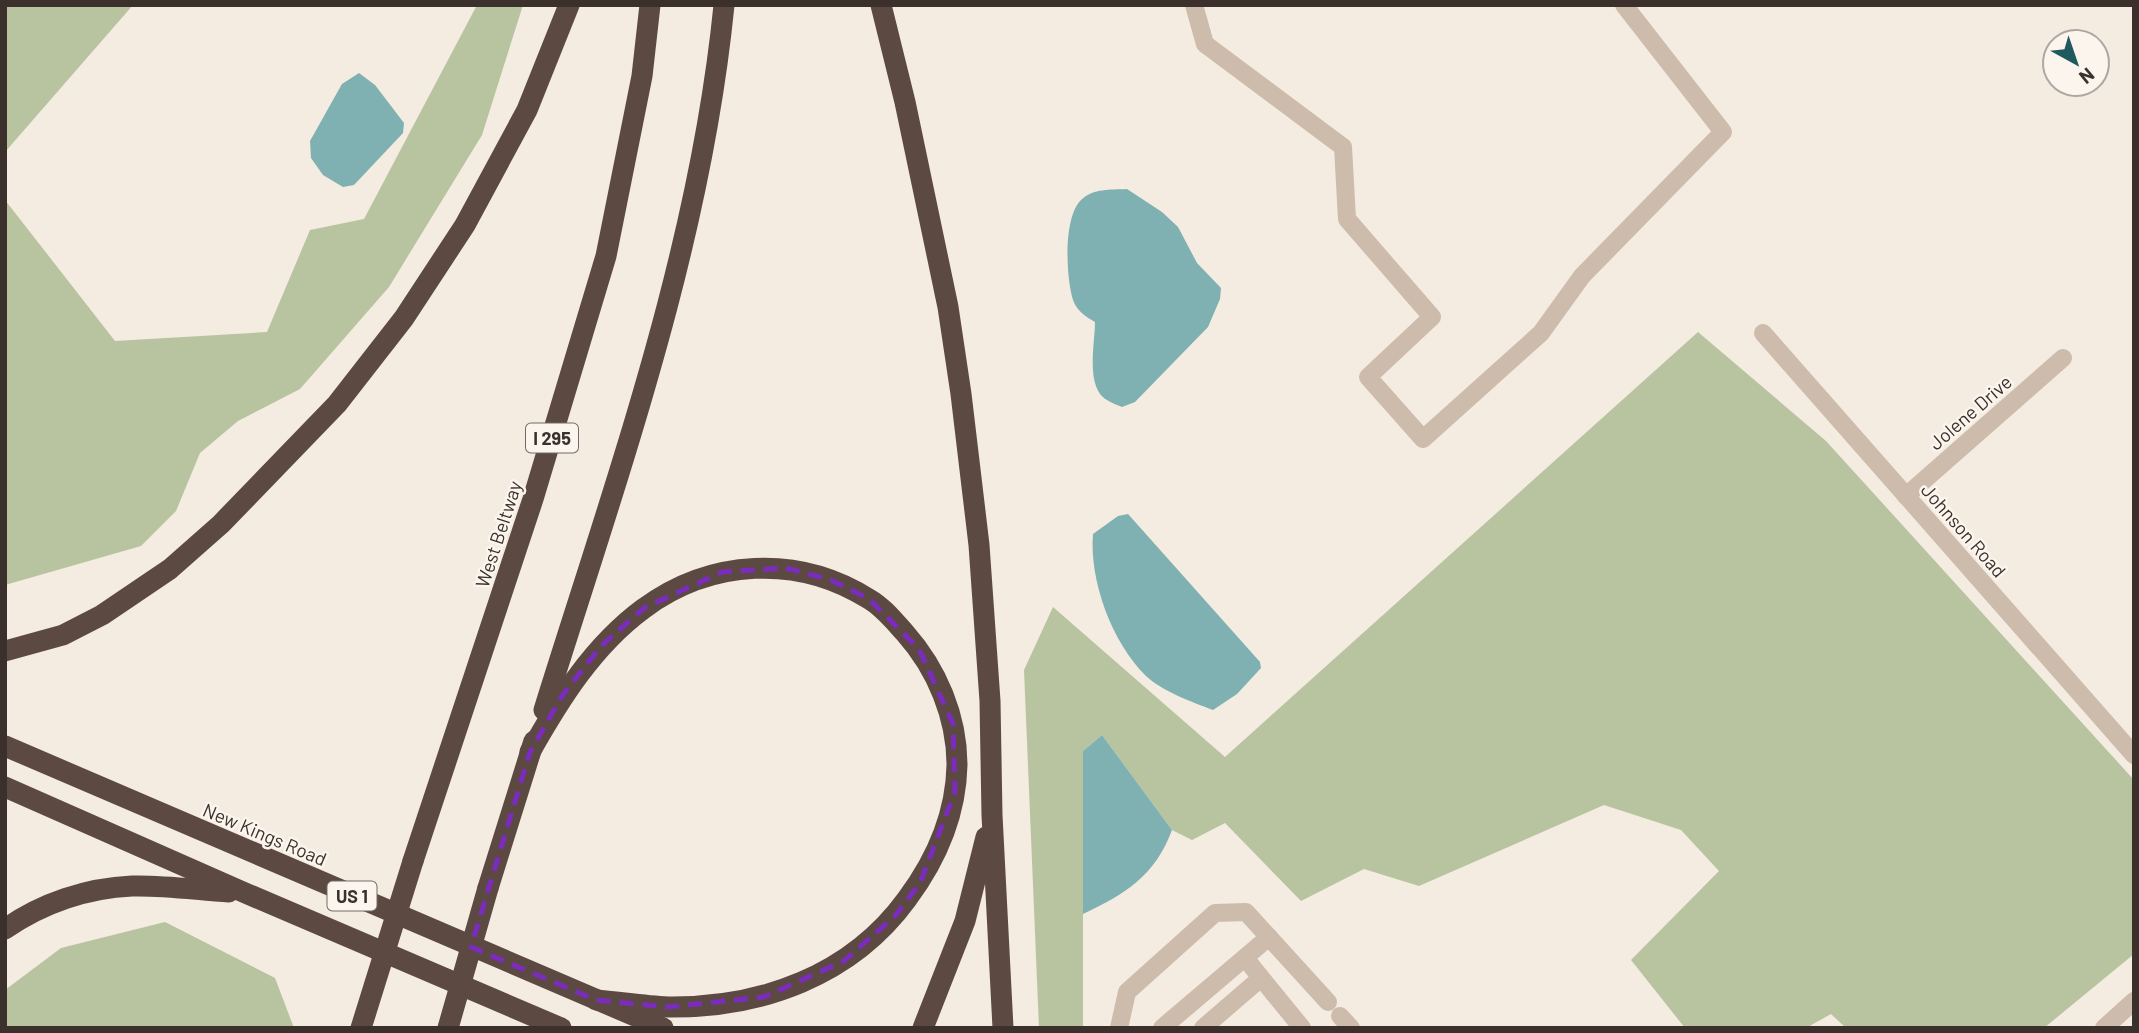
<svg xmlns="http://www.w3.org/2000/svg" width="2139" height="1033" font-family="Barlow,sans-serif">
<rect width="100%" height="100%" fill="#f4ebe1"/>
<!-- green -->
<g fill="#b8c4a0">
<path d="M 5,5 L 133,5 L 5,152 Z"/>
<path d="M 477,5 L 523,5 L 482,135 L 389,287 L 300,389 L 238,421 L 200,453 L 176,511 L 141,546 L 5,585 L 5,200 L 115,341 L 267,332 L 310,230 L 364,219 Z"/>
<path d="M 1698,332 L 1826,441 L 2134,780 L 2134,954 L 2044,1028 L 1846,1028 L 1831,1014 L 1806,1028 L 1685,1028 L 1631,960 L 1719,871 L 1681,830 L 1604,805 L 1419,886 L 1364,869 L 1301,901 L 1225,823 L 1192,840 L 1172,830 L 1102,735 L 1083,751 L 1083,1028 L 1039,1028 L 1024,670 L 1053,607 L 1225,757 Z"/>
<path d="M 165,922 L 275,978 L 294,1028 L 5,1028 L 5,990 L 61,948 Z"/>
</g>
<!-- water -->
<g fill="#7fb0b2">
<path d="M 359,73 L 375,85 L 404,123 L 403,133 L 354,185 L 343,187 L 323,175 L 311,158 L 310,141 L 342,84 Z"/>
<path d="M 1127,189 L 1162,212 L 1178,227 L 1197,263 L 1221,288 L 1220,299 L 1208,327 L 1135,402 L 1122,407 C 1118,405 1111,403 1107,400 C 1085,387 1095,344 1095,322 C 1086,317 1077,311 1073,300 C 1066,277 1063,218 1081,200 C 1094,188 1110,190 1127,189 Z"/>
<path d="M 1128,514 L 1260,662 L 1261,668 L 1237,694 L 1213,710 C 1192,702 1162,691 1146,676 C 1112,643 1089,580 1093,534 L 1118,516 Z"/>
<path d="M 1102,735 L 1172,830 C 1155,876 1125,894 1083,914 L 1083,751 Z"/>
</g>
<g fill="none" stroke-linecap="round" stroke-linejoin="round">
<!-- minor -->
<g stroke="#cdbbac" stroke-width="18">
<path d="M 1194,5 L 1205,44 L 1343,147 L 1347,219 L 1432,317 L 1368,377 L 1423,439 L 1541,333 L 1582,276 L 1723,132 L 1624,5"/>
<path d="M 1763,333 L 2134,755"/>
<path d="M 1906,496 L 2063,358"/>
<path d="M 1245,958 L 1302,1028"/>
<path d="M 1340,1016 L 1351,1028"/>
<path d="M 1119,1028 L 1127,992 L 1215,913 L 1246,912 L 1328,1002"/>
<path d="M 1162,1028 L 1269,937"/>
<path d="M 1203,1028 L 1261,978"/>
<path d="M 2104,1028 L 2134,1001"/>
</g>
<!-- highway -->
<g stroke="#5c4a42" stroke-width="21">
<path d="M 881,5 L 905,102 L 948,307 L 961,394 L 979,545 L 990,701 L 992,815 L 1003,1028"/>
<path d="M 5,651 L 63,635 L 102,615 L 170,569 L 221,524 L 337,404 L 404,318 L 465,225 L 527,110 L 569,5"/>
<path d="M 544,710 C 616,479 700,248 724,5"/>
<path d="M 5,746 L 663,1028"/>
<path d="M 530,752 C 560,699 593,646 643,609 C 710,559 798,554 869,599 C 883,607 894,621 905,633 C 937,669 957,717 957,765 C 956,814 936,860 907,899 C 851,976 761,1008 668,1007 C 644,1006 620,1002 596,1000"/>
<path d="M 5,787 L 243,892 L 561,1028"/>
<path d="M 413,861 L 533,499 L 606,256 L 642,76 L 650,5"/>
<path d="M 488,888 L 534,741"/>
<path d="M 5,929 C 42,903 87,888 132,886 C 163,885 197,890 229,892"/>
<path d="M 923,1028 L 965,921 L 986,837"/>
</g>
<!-- highway-bridge -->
<g stroke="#5c4a42" stroke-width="21">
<path d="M 361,1028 L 413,861"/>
<path d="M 448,1028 L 488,888"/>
</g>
</g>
<!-- marked area -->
<path fill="none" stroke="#7b2cbf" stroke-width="5" stroke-dasharray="14 9" stroke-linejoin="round" d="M 786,568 L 831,580 L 869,599 L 919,649 L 953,724 L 955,792 L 920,883 L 895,916 L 844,961 L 764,997 L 668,1007 L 596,1000 L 471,947 L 530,752 L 562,696 L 601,646 L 644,608 L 722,572 Z"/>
<g text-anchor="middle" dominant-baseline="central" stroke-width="5" stroke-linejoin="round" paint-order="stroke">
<!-- shield labels -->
<g fill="#fbf5ee" stroke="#756b66" stroke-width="2">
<rect x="526" y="423.5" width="52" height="29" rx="5"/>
<rect x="327.5" y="881.5" width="49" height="29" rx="5"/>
</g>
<g font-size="18" font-weight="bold" fill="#3b302b">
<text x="552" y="438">I 295</text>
<text x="352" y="896">US 1</text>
</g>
<!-- street labels -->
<g font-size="19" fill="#3b302b" stroke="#fbf5ee">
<text transform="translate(1970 412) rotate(-41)">Jolene Drive</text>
<text transform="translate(1964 530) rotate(49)">Johnson Road</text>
<text transform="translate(498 534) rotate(-72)">West Beltway</text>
<text transform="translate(265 834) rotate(23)">New Kings Road</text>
</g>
</g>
<!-- border -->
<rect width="2139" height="1033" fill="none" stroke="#3b302b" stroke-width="14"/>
<!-- north arrow -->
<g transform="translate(2076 63) rotate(140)"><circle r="33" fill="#fbf5ee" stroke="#aea6a0" stroke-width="2"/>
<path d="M0-5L12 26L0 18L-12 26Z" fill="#1f5a5e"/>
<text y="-10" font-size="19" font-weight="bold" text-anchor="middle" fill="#3b302b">N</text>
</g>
</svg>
